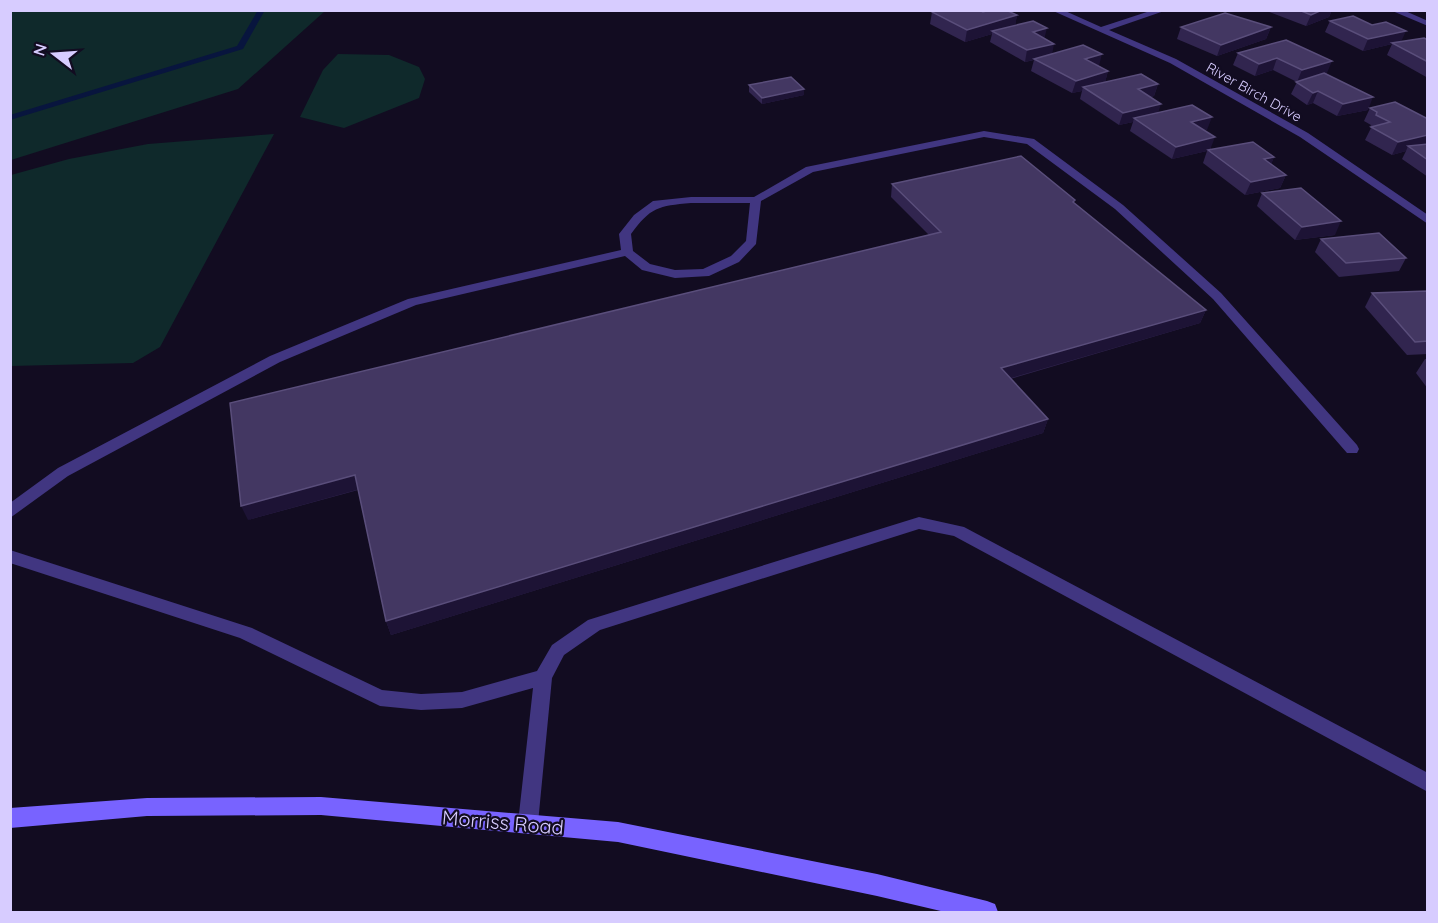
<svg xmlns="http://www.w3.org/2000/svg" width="1438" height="923" font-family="Quicksand,sans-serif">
<rect width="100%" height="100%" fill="#120c21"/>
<!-- green -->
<g fill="#0f292b">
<path d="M 11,10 L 325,10 L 325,11 L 238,89 L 11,160 Z"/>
<path d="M 338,54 L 389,55 L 419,67 L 425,79 L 419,98 L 344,128 L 300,117 L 323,70 Z"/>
<path d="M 274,134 L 160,347 L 133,363 L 11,366 L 11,175 L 69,159 L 148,144 Z"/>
</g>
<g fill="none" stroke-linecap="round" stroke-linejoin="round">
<!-- stream -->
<path fill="#08153e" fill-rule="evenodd" d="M 258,10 L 265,10 L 243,49 L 10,120 L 10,115 L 237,46 Z"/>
<!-- service -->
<g fill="#413681" fill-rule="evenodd">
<path d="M 984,131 L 1034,139 L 1123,205 L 1221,293 L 1357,445 L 1359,449 L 1357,453 L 1347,453 L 1213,299 L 1115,209 L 1027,144 L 984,137 L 813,172 L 761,201 L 756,244 L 739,262 L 709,276 L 675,278 L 642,270 L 625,256 L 416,305 L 280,362 L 68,476 L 10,518 L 10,503 L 58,468 L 270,356 L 408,299 L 621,250 L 619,234 L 634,215 L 653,201 L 691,197 L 754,197 L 806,167 ZM 691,203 L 750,203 L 746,241 L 731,256 L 703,269 L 675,270 L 650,264 L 633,251 L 631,234 C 651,207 658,206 691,203 Z"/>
<path d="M 919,517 L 964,527 L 1428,773 L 1428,792 L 954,536 L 919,529 L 600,630 L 564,655 L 552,678 L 538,823 L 535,830 L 528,833 L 521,830 L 518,823 L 533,688 L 462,708 L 421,710 L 380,706 L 240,638 L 10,563 L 10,550 L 252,628 L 382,690 L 421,694 L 462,692 L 537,671 L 552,645 L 588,620 Z"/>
</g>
<!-- minor -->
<g fill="#413681" fill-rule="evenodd">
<path d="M 1051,10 L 1063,10 L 1101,27 L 1153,10 L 1167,10 L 1109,30 L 1176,59 L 1308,133 L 1428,215 L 1428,224 L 1300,137 L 1170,63 Z"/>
<path d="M 1390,10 L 1403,10 L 1428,21 L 1428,26 Z"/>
</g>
<!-- secondary -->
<path fill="#7863ff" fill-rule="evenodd" d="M 321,797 L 618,822 L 877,874 L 987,901 L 995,904 L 998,912 L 945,912 L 877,896 L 618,842 L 321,815 L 147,816 L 10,828 L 10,808 L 147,798 Z"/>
</g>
<!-- wall -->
<g fill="#31254f">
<path d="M 1264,10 L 1332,10 L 1329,17 L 1306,26 Z"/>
<path d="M 932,12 L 983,12 L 1017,15 L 1015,25 L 1044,38 L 1052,54 L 1099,66 L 1108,71 L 1105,82 L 1158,84 L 1154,96 L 1151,97 L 1158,113 L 1207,130 L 1204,130 L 1211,149 L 1274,157 L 1271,164 L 1286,175 L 1280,188 L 1245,195 L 1203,163 L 1207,151 L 1172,159 L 1130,131 L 1133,122 L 1119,125 L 1080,99 L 1082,91 L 1072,93 L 1031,71 L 1034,60 L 1025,62 L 990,42 L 992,34 L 965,42 L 930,24 Z"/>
<path d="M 1330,21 L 1401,42 L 1428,40 L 1428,78 L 1387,55 L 1392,44 L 1363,51 L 1325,32 Z"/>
<path d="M 1181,27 L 1271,27 L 1266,39 L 1217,56 L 1177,39 Z"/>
<path d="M 1286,40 L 1327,73 L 1326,74 L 1368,110 L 1337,116 L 1313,103 L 1307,105 L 1291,94 L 1297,82 L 1273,70 L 1255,76 L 1233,65 L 1238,53 Z"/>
<path d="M 749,85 L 804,95 L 762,104 L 749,92 Z"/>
<path d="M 1370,108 L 1428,118 L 1428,177 L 1402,159 L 1406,151 L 1392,155 L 1365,140 L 1371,128 L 1370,127 L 1371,125 L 1364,121 Z"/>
<path d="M 892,184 L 1074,203 L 1206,310 L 1200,323 L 1010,379 L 1048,419 L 1043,433 L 391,635 L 386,621 L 358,490 L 248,520 L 929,235 L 891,197 Z"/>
<path d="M 1262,193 L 1335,235 L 1295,240 L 1257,206 Z"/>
<path d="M 1321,239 L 1406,258 L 1399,271 L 1339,277 L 1315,252 Z"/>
<path d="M 1428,291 L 1428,354 L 1407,355 L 1365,307 L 1372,293 Z"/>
<path d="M 1425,359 L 1428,359 L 1428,389 L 1416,373 Z"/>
</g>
<!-- shaded-wall -->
<g fill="#1d1335">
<path d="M 1322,10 L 1332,10 L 1329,17 L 1306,26 L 1311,15 Z"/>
<path d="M 1017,15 L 1015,27 L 992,31 L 992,34 L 965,42 L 967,30 Z"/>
<path d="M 1271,27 L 1266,39 L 1217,56 L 1221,45 Z"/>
<path d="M 1047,28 L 1044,40 L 1033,32 Z"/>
<path d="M 1406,31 L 1401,42 L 1392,43 L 1392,44 L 1363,51 L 1368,39 Z"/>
<path d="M 1054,44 L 1052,55 L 1025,62 L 1027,50 Z"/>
<path d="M 1102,54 L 1099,66 L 1085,59 Z"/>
<path d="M 1277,58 L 1273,70 L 1255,76 L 1259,64 Z"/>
<path d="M 1332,61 L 1327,73 L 1297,82 L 1302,70 Z"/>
<path d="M 1108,71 L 1105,83 L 1083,87 L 1082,91 L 1072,93 L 1076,81 Z"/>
<path d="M 1158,84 L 1154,96 L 1134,101 L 1138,89 Z"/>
<path d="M 804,89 L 804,95 L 762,104 L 762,98 Z"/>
<path d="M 1318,91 L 1313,103 L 1307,105 L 1313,93 Z"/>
<path d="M 1373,97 L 1368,110 L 1337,116 L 1343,104 Z"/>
<path d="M 1161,104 L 1157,116 L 1134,118 L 1133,122 L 1119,125 L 1123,113 Z"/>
<path d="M 1212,117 L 1207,130 L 1186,134 L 1191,122 Z"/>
<path d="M 1428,135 L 1428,146 L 1408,146 L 1406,151 L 1392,155 L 1398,142 Z"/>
<path d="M 1215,137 L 1210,150 L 1208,150 L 1207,151 L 1172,159 L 1176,147 Z"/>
<path d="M 1274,157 L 1269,170 L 1264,159 Z"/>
<path d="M 1286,175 L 1280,188 L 1245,195 L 1251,182 Z"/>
<path d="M 1341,221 L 1335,235 L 1295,240 L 1302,227 Z"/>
<path d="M 1206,310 L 1200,323 L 997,382 L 1001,368 Z"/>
<path d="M 1048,419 L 1043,433 L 391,635 L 386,621 Z"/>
<path d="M 355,475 L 360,489 L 248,520 L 241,506 Z"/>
</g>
<!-- building -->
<g fill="#433762" stroke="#5a4e7b" stroke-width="1.5">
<path d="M 938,10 L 979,10 L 983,12 L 990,10 L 1006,10 L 1017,15 L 967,30 L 932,12 Z"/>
<path d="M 1299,10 L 1322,10 L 1311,15 Z"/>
<path d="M 1225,13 L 1271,27 L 1221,45 L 1181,27 Z"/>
<path d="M 1353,16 L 1372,25 L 1386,22 L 1406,31 L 1368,39 L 1330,21 Z"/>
<path d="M 1033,21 L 1047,28 L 1033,32 L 1054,44 L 1027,50 L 992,31 Z"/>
<path d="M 1424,38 L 1428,40 L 1428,62 L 1392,43 Z"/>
<path d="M 1286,40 L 1332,61 L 1302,70 L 1277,58 L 1259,64 L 1238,53 Z"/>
<path d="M 1083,45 L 1102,54 L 1085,59 L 1108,71 L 1076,81 L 1034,59 Z"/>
<path d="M 1324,73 L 1373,97 L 1343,104 L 1318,91 L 1313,93 L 1296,82 Z"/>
<path d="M 1141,74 L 1158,84 L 1138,89 L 1161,104 L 1123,113 L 1083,87 Z"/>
<path d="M 791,77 L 804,89 L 762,98 L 749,85 Z"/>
<path d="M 1395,102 L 1426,118 L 1428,118 L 1428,135 L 1398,142 L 1371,127 L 1390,122 L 1376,115 L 1377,112 L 1370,108 Z"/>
<path d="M 1192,105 L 1212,117 L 1191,122 L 1215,137 L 1176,147 L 1134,118 Z"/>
<path d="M 1253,142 L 1274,157 L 1264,159 L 1286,175 L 1251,182 L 1208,150 Z"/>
<path d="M 1428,144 L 1428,160 L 1408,146 Z"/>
<path d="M 1021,156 L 1075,200 L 1073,202 L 1206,310 L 1001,368 L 1048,419 L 386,621 L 355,475 L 241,506 L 230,403 L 941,232 L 892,184 Z"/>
<path d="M 1301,188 L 1341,221 L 1302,227 L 1262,193 Z"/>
<path d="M 1379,233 L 1406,258 L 1346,263 L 1321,239 Z"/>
<path d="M 1428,291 L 1428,341 L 1415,342 L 1372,293 Z"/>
</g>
<g text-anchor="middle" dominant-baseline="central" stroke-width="4.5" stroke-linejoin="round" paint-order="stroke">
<!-- far-street labels -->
<g font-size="14" fill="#d7ccff" stroke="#120c21">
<text transform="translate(1254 92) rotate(29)">River Birch Drive</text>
</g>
<!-- near-street labels -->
<g font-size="20" fill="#d7ccff" stroke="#120c21">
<text transform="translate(503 822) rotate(5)">Morriss Road</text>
</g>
</g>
<!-- border -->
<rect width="1438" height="923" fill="none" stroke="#d7ccff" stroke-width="24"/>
<!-- north arrow -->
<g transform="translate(54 54) rotate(287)" stroke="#120c21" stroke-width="4.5" paint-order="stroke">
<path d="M0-4.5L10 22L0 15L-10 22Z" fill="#d7ccff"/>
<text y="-9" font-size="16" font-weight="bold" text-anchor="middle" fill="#d7ccff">N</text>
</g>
</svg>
